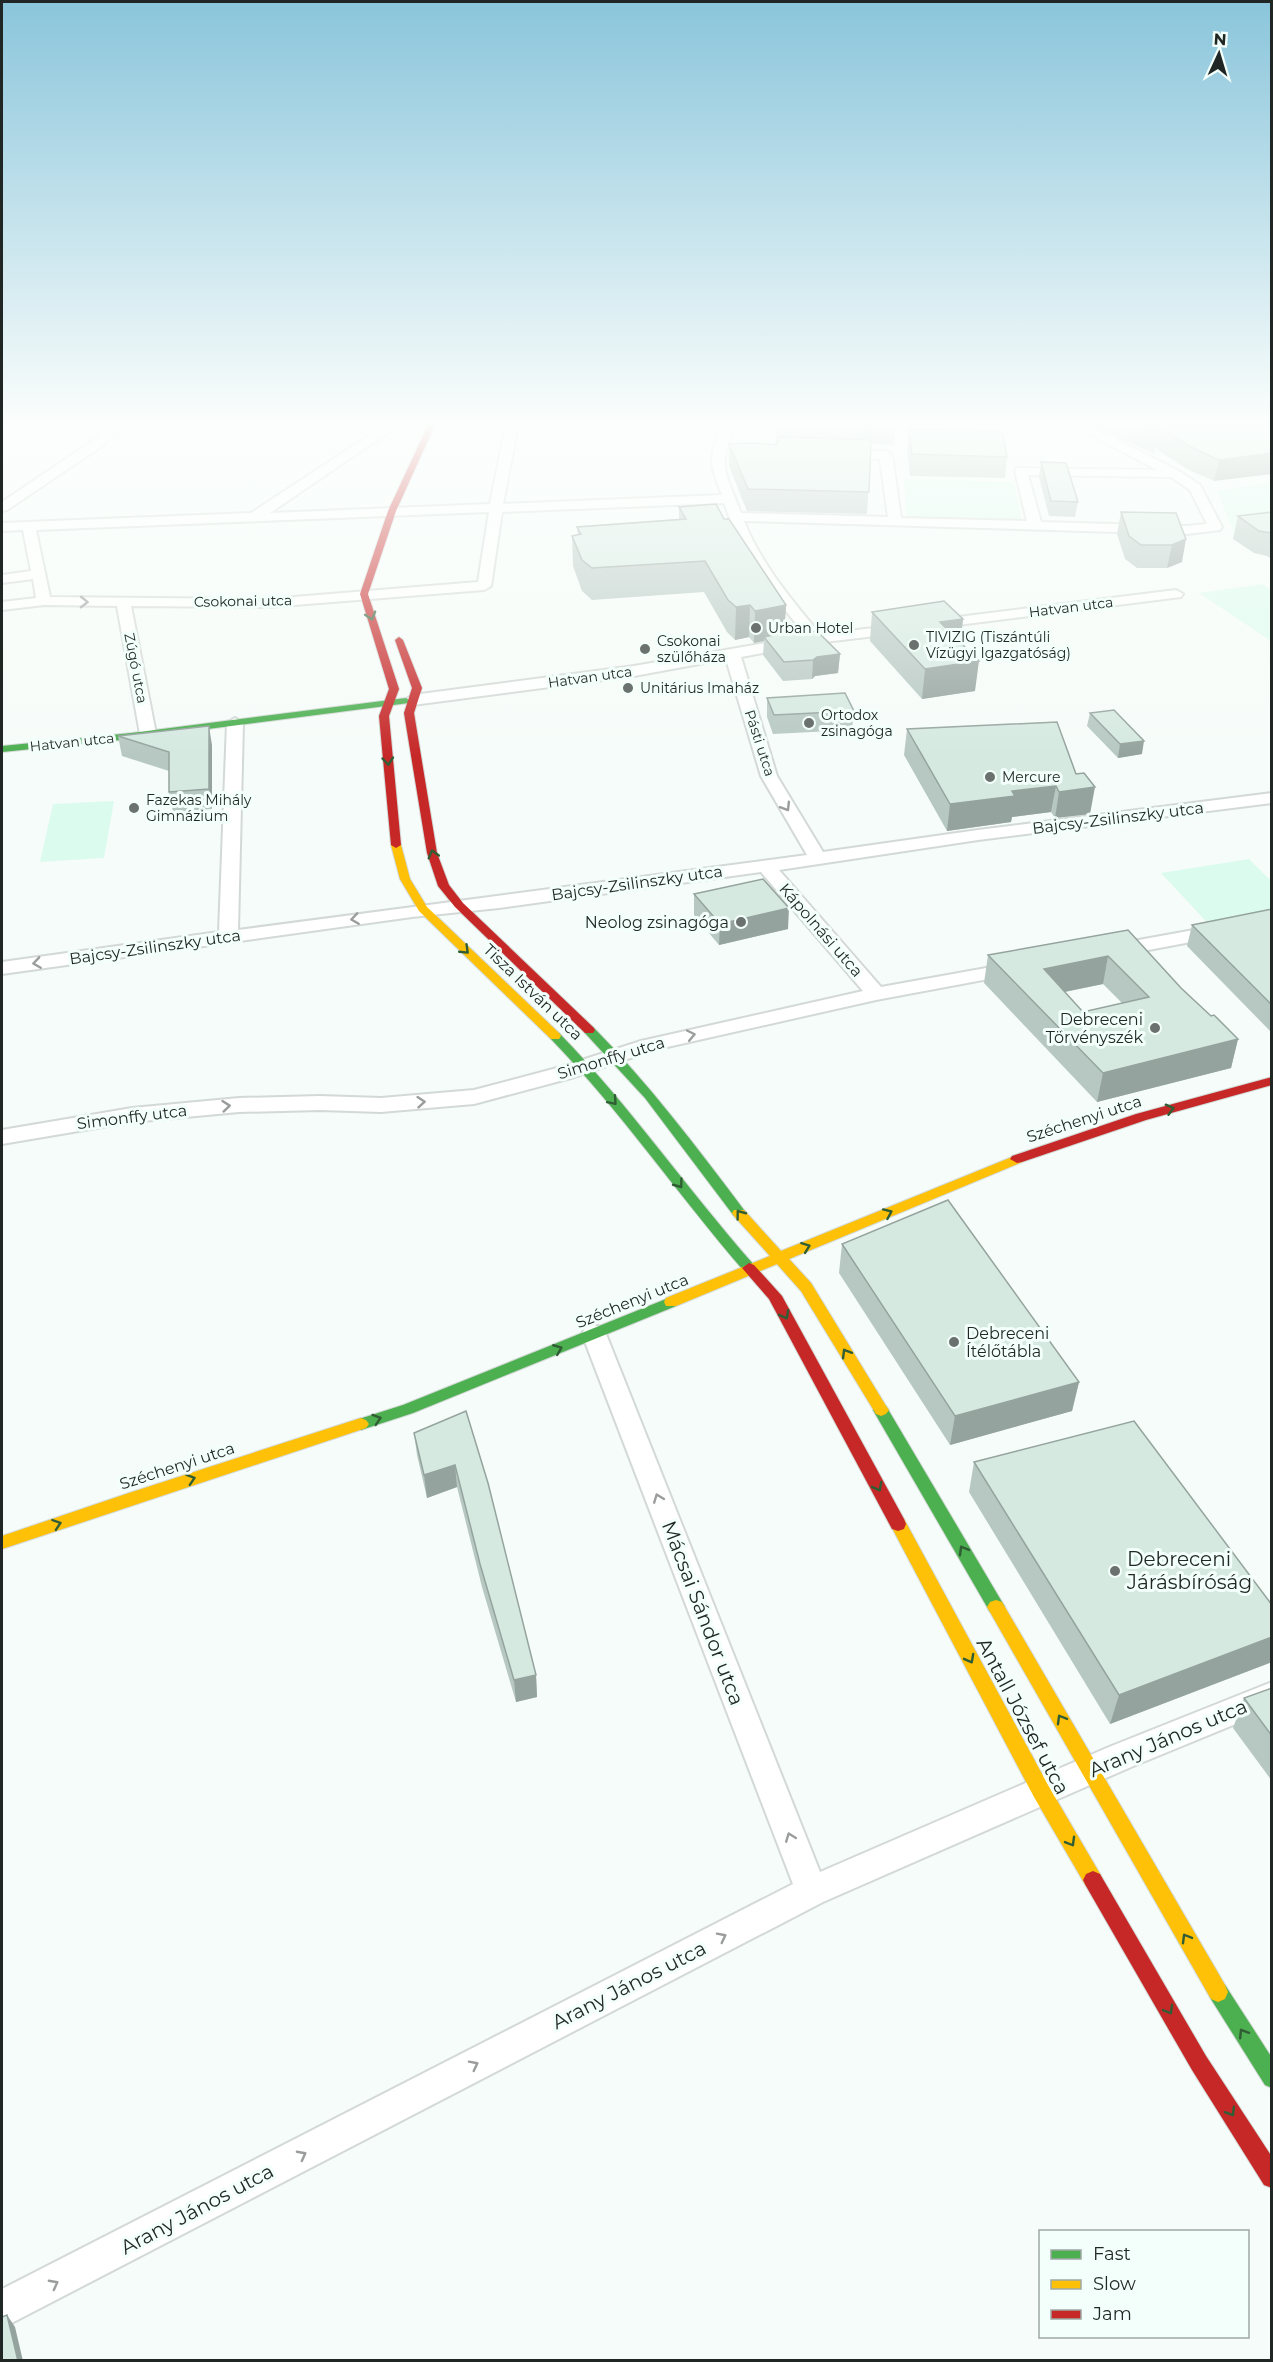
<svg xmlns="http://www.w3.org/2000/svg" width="1273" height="2362" font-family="Montserrat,sans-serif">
<rect width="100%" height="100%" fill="#f6fcf9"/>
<!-- green -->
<g fill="#dcfbef">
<path d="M 904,479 L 1014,482 L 1022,523 L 907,520 Z"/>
<path d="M 1271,483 L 1271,534 L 1246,541 L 1234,532 L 1217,491 Z"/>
<path d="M 1263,584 L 1271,590 L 1271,641 L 1199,593 Z"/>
<path d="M 114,801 L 104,858 L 40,862 L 53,804 Z"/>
<path d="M 1249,859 L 1271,881 L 1271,921 L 1216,932 L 1161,873 Z"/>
</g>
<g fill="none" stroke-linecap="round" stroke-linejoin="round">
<!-- street casing -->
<g stroke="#d3d9d6" stroke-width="4">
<g id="street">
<path d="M 111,425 L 124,425 L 102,446 L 7,510 L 2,511 L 2,502 L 94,440 Z"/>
<path d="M 385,425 L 399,425 L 270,513 L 490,504 L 506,425 L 518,425 L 503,504 L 722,495 C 709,462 708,458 723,425 L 735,425 C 716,467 726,473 741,513 L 888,517 L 880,459 L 840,458 L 834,454 L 840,450 L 886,451 L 892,455 L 901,518 L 1027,521 L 1015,471 L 1017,468 L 1157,470 L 1072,425 L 1088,425 L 1179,471 L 1200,485 L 1222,527 L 1220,530 L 1187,534 L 744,521 C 761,564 791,599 820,634 L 901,625 L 908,629 L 901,633 L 816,643 L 741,657 L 777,776 L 823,852 L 978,830 L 1272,793 L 1272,803 L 978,840 L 779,870 L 881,987 L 1014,963 L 1021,965 L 1024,969 L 1021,973 L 876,1000 L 654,1050 L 571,1078 L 474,1104 L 381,1112 L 320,1110 L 239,1112 L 132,1122 L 2,1144 L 2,1130 L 132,1108 L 239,1098 L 320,1096 L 381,1098 L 474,1090 L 557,1068 L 641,1041 L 863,991 L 761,872 L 499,908 L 412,917 L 2,974 L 2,962 L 219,932 L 227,723 L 235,718 L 243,723 L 238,930 L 807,855 L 761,776 L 726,659 L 634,676 L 413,705 L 405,700 L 413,695 L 634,666 L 806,636 L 773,595 L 737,538 L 724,503 L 502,512 L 491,586 L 484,590 L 269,607 L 131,606 L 156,734 L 148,739 L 140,734 L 117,606 L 44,605 L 2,610 L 2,602 L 36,598 L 33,579 L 2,583 L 2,575 L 31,571 L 23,530 L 2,531 L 2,523 L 251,513 ZM 1028,475 L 1171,477 L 1190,490 L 1207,524 L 1187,526 L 1041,522 ZM 489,512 L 478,582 L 269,599 L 50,597 L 36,530 Z"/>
<path d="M 1176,590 L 1183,594 L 1181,597 L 934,628 L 927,624 L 934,620 Z"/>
<path d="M 1216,926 L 1223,928 L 1226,932 L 1223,936 L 1111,957 L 1104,955 L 1101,951 L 1104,947 L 1111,945 Z"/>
<path d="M 594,1325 L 603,1328 L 606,1334 L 820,1872 L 1109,1747 L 1272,1682 L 1272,1709 L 1131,1767 L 823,1902 L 2,2328 L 2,2289 L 793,1884 L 582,1334 L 585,1328 Z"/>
</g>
</g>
<!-- fast casing -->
<g stroke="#d3d9d6" stroke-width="2">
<g id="fast">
<path d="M 406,698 L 411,701 L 409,703 L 131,739 L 2,752 L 2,746 L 131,733 Z"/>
<path d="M 589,1026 L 593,1027 C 649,1084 696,1146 744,1210 L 746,1213 L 744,1216 L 734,1216 L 645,1098 L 585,1033 L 583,1030 Z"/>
<path d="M 555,1032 L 559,1033 C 630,1106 687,1189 754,1265 L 756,1268 L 754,1271 L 744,1271 C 678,1195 621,1111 551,1039 L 549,1036 Z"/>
<path d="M 671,1297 L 676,1298 L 678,1302 L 676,1306 L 413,1413 L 361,1430 L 356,1428 L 353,1424 L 356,1420 L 403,1405 Z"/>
<path d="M 881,1404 L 886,1406 L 1002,1602 L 1005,1607 L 1002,1612 L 996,1614 L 990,1612 L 873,1410 L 876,1406 Z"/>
<path d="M 1218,1982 L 1225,1985 L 1272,2058 L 1272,2088 L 1265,2085 L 1211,1999 L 1208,1992 L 1211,1985 Z"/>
</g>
</g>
<!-- slow casing -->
<g stroke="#d3d9d6" stroke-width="2">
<g id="slow">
<path d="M 396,842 L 401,845 L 410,879 L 427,907 L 559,1033 L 561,1036 L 559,1039 L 551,1039 L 419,911 L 400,879 L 391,845 Z"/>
<path d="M 1017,1155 L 1022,1156 L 1024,1159 L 1022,1162 L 789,1259 L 811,1283 L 886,1406 L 889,1410 L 886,1414 L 881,1416 L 876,1414 L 801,1291 L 777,1264 L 676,1306 L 666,1306 L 664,1302 L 666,1298 L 770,1256 L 734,1216 L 732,1213 L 734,1210 L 744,1210 L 781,1251 Z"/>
<path d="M 361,1418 L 366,1420 L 369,1424 L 366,1428 L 2,1549 L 2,1536 L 129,1493 Z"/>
<path d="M 898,1517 L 904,1519 L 1048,1785 L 1100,1874 L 1103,1880 L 1100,1886 L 1093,1889 L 1086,1886 L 1034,1797 L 890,1524 L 892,1519 Z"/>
<path d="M 996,1600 L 1002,1602 L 1225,1985 L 1228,1992 L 1225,1999 L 1218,2002 L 1211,1999 L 990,1612 L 987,1607 L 990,1602 Z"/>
</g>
</g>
<!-- jam casing -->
<g stroke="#d3d9d6" stroke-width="2">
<g id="jam">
<path d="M 428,425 L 435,425 L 396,511 L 368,594 L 399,689 L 389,716 L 401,845 L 396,848 L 391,845 L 379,716 L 389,689 L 360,594 L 388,511 Z"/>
<path d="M 399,637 L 403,640 L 422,688 L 414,713 L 437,853 L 449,885 L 463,903 L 593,1027 L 595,1030 L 593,1033 L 585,1033 L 455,907 L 438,886 L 427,853 L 404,713 L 412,688 L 395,640 Z"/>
<path d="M 1272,1077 L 1272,1085 L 1146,1120 L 1022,1162 L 1017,1163 L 1010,1159 L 1012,1156 L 1136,1114 Z"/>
<path d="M 749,1263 L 754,1265 L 782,1296 L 904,1519 L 906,1524 L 904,1529 L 898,1531 L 892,1529 L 769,1299 L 742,1268 Z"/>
<path d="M 1093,1871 L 1100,1874 L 1206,2056 L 1272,2157 L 1272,2188 L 1264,2185 L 1192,2070 L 1086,1886 L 1083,1880 L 1086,1874 Z"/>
</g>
</g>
<!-- street -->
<use href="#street" fill="#fefffe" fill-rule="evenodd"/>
<!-- fast -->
<use href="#fast" fill="#4caf50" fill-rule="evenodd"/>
<!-- slow -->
<use href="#slow" fill="#ffc107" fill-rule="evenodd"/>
<!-- jam -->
<use href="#jam" fill="#c62828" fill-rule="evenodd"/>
</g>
<!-- wall -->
<g fill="#b7c8c2" fill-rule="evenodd">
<path d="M 775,425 L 896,425 L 894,445 L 871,444 L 867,514 L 747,511 L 729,466 L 729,444 L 776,445 Z"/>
<path d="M 1091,425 L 1272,425 L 1214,481 L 1187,469 L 1155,448 L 1154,454 Z"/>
<path d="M 909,429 L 1007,457 L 1005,478 L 910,476 L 907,450 Z"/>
<path d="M 1041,462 L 1078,502 L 1075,517 L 1049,516 L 1039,477 Z"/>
<path d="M 679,507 L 724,519 L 786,605 L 784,633 L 795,634 L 840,654 L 838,673 L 815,676 L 812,679 L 783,681 L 763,655 L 764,641 L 754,643 L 749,637 L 735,640 L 727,632 L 704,592 L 592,600 L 582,591 L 573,566 L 572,536 L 578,535 L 577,527 L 679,519 Z"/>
<path d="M 1121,512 L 1176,513 L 1182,562 L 1167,568 L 1137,568 L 1125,559 L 1117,534 Z"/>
<path d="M 1272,512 L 1272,559 L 1267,556 L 1254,553 L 1233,539 L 1238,516 Z"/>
<path d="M 872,612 L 963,619 L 960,642 L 975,691 L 922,699 L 870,641 Z"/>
<path d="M 767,698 L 854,711 L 852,730 L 773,734 L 767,717 Z"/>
<path d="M 1090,713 L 1142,754 L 1118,758 L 1087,726 Z"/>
<path d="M 1057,722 L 1090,814 L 1055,818 L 1051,812 L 1012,817 L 1011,822 L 947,831 L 904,755 L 907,729 Z"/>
<path d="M 118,736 L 212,745 L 212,809 L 173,812 L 169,792 L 169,771 L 122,756 Z"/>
<path d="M 694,894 L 788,929 L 719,945 L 694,915 Z"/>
<path d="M 1272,909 L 1272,1033 L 1187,946 L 1192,925 Z"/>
<path d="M 1128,930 L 1181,988 L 1211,1016 L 1238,1039 L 1231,1068 L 1097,1102 L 984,983 L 988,955 ZM 1103,984 L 1122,1003 L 1083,1012 L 1065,992 Z"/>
<path d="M 842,1244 L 1079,1382 L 1072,1411 L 950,1445 L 839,1273 Z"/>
<path d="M 466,1411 L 536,1675 L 537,1697 L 516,1702 L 482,1587 L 457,1487 L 427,1498 L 417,1455 L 414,1433 Z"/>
<path d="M 974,1462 L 1272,1605 L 1272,1662 L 1110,1724 L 969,1492 Z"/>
<path d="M 1272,1688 L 1272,1781 L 1233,1728 L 1244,1698 Z"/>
</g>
<!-- shaded-wall -->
<g fill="#95a39e">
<path d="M 1272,453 L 1272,474 L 1214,481 L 1219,460 Z"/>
<path d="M 1186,539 L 1182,562 L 1167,568 L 1172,545 Z"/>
<path d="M 750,605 L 749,637 L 735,640 L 736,607 Z"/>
<path d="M 786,605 L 784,638 L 764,637 L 764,641 L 754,643 L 755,611 Z"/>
<path d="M 963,619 L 960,648 L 940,622 Z"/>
<path d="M 840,654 L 838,673 L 815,676 L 812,679 L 813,660 L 817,657 Z"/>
<path d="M 979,661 L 975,691 L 922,699 L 925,669 Z"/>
<path d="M 209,726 L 212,745 L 212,809 L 209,789 Z"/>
<path d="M 1144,741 L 1142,754 L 1118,758 L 1120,744 Z"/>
<path d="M 1056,786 L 1051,812 L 1012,817 L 1011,822 L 947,831 L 950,804 L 1012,791 Z"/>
<path d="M 1095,787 L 1090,814 L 1055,818 L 1059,792 Z"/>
<path d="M 789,908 L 788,929 L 719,945 L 720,924 Z"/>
<path d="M 1108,956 L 1103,984 L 1039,997 L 1044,969 Z"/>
<path d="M 1238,1039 L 1231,1068 L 1097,1102 L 1103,1073 Z"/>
<path d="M 1079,1382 L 1072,1411 L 950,1445 L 955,1416 Z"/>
<path d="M 455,1465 L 457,1487 L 427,1498 L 424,1475 Z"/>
<path d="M 1272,1637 L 1272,1662 L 1110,1724 L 1119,1695 Z"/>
<path d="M 536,1675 L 537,1697 L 516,1702 L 514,1680 Z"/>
<path d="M 7,2315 L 15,2327 L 23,2361 L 18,2361 Z"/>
</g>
<!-- building -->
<g fill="#d5e9e1" stroke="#95a39e" stroke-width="1.5" fill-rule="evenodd">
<path d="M 819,425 L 872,425 L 872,428 Z"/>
<path d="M 1141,425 L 1154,425 L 1157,433 Z"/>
<path d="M 1155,425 L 1272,425 L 1272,453 L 1219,460 L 1191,447 Z"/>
<path d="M 909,429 L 1002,431 L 1007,457 L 912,454 Z"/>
<path d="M 779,437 L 871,440 L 869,492 L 748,489 L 729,444 L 754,443 L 777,445 L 776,441 L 779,441 Z"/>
<path d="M 1041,462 L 1066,463 L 1078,502 L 1051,501 Z"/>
<path d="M 716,504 L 724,519 L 729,519 L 786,605 L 755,611 L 750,605 L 736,607 L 728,600 L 705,561 L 592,568 L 582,560 L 572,536 L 581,534 L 577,527 L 686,519 L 679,507 Z"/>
<path d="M 1121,512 L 1176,513 L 1186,539 L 1172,545 L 1141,545 L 1129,536 Z"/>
<path d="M 1272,512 L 1272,533 L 1259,531 L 1238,516 Z"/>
<path d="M 944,601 L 963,619 L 940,622 L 979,661 L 925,669 L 872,612 Z"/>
<path d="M 793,631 L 795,634 L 817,631 L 840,654 L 817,657 L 813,660 L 784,662 L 764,637 Z"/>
<path d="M 845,693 L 854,711 L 774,715 L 767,698 Z"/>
<path d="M 1114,710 L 1144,741 L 1120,744 L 1090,713 Z"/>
<path d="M 1057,722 L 1076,774 L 1084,773 L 1095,787 L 1059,792 L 1056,786 L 1012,791 L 1015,796 L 950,804 L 907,729 Z"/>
<path d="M 209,726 L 209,789 L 169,792 L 169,752 L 118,736 Z"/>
<path d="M 763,879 L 789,908 L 720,924 L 694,894 Z"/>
<path d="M 1272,909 L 1272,1005 L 1192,925 Z"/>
<path d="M 1128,930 L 1181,988 L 1211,1016 L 1214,1015 L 1238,1039 L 1103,1073 L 988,955 ZM 1108,956 L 1149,997 L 1083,1012 L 1044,969 Z"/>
<path d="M 948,1200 L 1079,1382 L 955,1416 L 842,1244 Z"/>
<path d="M 466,1411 L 488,1483 L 536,1675 L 514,1680 L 480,1564 L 455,1465 L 424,1475 L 414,1433 Z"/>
<path d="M 1134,1421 L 1272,1605 L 1272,1637 L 1119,1695 L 974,1462 Z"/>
<path d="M 1272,1688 L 1272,1736 L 1244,1698 Z"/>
<path d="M 7,2315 L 18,2361 L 2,2361 L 2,2317 Z"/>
</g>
<!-- one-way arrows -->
<defs><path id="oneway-chevron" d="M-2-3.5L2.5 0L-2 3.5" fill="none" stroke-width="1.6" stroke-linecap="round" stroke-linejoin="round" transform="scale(1.5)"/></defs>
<g stroke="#9a9d9b">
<use href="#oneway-chevron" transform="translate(84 602) rotate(1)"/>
<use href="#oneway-chevron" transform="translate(786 807) rotate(58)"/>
<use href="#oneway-chevron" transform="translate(355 919) rotate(172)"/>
<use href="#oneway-chevron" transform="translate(37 963) rotate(172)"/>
<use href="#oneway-chevron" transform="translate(691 1035) rotate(-12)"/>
<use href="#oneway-chevron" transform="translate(421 1102) rotate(-5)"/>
<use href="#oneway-chevron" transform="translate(226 1106) rotate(-6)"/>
<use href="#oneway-chevron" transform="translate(658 1498) rotate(-111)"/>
<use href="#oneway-chevron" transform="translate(790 1837) rotate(-111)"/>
<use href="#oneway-chevron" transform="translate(722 1937) rotate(-27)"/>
<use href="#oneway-chevron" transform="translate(474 2065) rotate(-27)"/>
<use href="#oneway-chevron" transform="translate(302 2155) rotate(-28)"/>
<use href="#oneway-chevron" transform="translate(54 2284) rotate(-28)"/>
</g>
<g stroke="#315d35">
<use href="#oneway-chevron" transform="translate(371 616) rotate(73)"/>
<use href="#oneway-chevron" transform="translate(388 761) rotate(85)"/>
<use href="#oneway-chevron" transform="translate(433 854) rotate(-106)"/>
<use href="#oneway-chevron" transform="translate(465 950) rotate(44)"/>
<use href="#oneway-chevron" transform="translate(613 1101) rotate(49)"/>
<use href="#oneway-chevron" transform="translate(1170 1109) rotate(-15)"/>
<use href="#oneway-chevron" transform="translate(679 1184) rotate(53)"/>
<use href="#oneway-chevron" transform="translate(888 1213) rotate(-24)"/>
<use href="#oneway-chevron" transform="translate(740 1214) rotate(-127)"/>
<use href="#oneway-chevron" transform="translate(806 1247) rotate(-21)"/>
<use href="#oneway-chevron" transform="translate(785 1315) rotate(62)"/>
<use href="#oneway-chevron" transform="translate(558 1349) rotate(-22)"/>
<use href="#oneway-chevron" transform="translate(846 1353) rotate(-121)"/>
<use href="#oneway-chevron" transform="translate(377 1419) rotate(-18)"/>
<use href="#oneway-chevron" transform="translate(191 1479) rotate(-18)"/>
<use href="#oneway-chevron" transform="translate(878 1487) rotate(62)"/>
<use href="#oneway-chevron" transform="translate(57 1524) rotate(-19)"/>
<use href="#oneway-chevron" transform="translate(963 1550) rotate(-120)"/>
<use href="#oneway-chevron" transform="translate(970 1659) rotate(62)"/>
<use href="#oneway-chevron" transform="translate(1061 1719) rotate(-120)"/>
<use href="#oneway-chevron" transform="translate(1071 1842) rotate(60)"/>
<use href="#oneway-chevron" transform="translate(1186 1938) rotate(-120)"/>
<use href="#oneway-chevron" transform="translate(1169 2010) rotate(60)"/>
<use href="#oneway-chevron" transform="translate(1243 2033) rotate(-122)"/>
<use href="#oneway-chevron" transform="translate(1231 2112) rotate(58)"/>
</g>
<!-- sky -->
<linearGradient id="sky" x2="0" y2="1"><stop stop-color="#8ac5db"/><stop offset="0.56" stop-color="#fbfefc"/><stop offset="1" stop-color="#fbfefc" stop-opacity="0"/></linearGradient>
<rect width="1273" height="756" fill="url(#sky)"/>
<!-- markers -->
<g fill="#6a716e" stroke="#f3fffa" stroke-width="2">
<circle cx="756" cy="628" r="6"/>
<circle cx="914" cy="645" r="6"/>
<circle cx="645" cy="649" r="6"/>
<circle cx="628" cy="688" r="6"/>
<circle cx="809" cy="723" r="6"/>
<circle cx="990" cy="777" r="6"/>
<circle cx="134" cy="808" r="6"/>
<circle cx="741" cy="922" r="6"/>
<circle cx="1155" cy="1028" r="6"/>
<circle cx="954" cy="1342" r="6"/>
<circle cx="1115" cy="1571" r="6"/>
</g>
<g text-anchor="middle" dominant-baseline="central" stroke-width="6" stroke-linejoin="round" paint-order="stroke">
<!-- far-street labels -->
<g font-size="14" fill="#1f2623" stroke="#f3fffa">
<text transform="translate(243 601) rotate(-1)">Csokonai utca</text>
<text transform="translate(1071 607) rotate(-7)">Hatvan utca</text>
<text transform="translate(136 668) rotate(79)">Zúgó utca</text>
<text transform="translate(590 677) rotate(-8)">Hatvan utca</text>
<text transform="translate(72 742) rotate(-6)">Hatvan utca</text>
<text transform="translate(760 743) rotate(72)">Pásti utca</text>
</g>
<!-- far-poi labels -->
<g font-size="14" fill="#1f2623" stroke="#f3fffa" text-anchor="start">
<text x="768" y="628">Urban Hotel</text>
<text x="926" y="637">TIVIZIG (Tiszántúli<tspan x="926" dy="16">Vízügyi Igazgatóság)</tspan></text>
<text x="657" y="641">Csokonai<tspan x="657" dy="16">szülőháza</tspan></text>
<text x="640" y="688">Unitárius Imaház</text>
<text x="821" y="715">Ortodox<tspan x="821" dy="16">zsinagóga</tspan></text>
<text x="1002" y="777">Mercure</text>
<text x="146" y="800">Fazekas Mihály<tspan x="146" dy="16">Gimnázium</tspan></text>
</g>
<!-- street labels -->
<g font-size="16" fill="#1f2623" stroke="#f3fffa">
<text transform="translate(1118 818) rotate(-7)">Bajcsy-Zsilinszky utca</text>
<text transform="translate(637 883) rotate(-8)">Bajcsy-Zsilinszky utca</text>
<text transform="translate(821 930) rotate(49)">Kápolnási utca</text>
<text transform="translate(155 947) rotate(-8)">Bajcsy-Zsilinszky utca</text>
<text transform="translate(533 992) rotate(44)">Tisza István utca</text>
<text transform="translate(611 1058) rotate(-17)">Simonffy utca</text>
<text transform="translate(132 1117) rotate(-7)">Simonffy utca</text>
<text transform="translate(1084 1119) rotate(-18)">Széchenyi utca</text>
<text transform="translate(632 1301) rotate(-22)">Széchenyi utca</text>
<text transform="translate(177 1466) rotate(-18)">Széchenyi utca</text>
</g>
<!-- poi labels -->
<g font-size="16" fill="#1f2623" stroke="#f3fffa" text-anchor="end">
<text x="729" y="922">Neolog zsinagóga</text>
<text x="1143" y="1019">Debreceni<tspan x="1143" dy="18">Törvényszék</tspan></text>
<text x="966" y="1333" text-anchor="start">Debreceni<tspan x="966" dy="18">Ítélőtábla</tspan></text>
</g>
<!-- near-poi labels -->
<g font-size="20" fill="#1f2623" stroke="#f3fffa" text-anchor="start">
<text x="1127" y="1559">Debreceni<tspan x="1127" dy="23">Járásbíróság</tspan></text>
</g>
<!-- near-street labels -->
<g font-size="20" fill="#1f2623" stroke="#f3fffa">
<text transform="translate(703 1613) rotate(69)">Mácsai Sándor utca</text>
<text transform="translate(1023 1716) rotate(62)">Antall József utca</text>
<text transform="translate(1168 1738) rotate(-23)">Arany János utca</text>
<text transform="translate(629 1985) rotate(-27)">Arany János utca</text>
<text transform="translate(197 2209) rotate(-28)">Arany János utca</text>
</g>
</g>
<!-- border -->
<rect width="1273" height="2362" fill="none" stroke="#1f2623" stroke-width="6"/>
<!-- legend -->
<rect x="1039" y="2230" width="210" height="108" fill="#f3fffa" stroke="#9ea8a4" stroke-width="1.5"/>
<rect x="1051" y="2250" width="30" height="9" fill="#4caf50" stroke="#9ea8a4" stroke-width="1.5"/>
<text x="1093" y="2260" font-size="18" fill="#1f2623">Fast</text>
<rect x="1051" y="2280" width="30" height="9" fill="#ffc107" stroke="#9ea8a4" stroke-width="1.5"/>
<text x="1093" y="2290" font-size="18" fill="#1f2623">Slow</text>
<rect x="1051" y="2310" width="30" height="9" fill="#c62828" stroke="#9ea8a4" stroke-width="1.5"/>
<text x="1093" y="2320" font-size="18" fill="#1f2623">Jam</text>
<!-- north arrow -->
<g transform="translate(1219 54) rotate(4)" stroke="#f3fffa" stroke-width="4.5" paint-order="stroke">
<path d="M0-4.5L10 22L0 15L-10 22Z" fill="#1f2623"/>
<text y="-9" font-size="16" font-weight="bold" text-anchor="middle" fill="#1f2623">N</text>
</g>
</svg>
